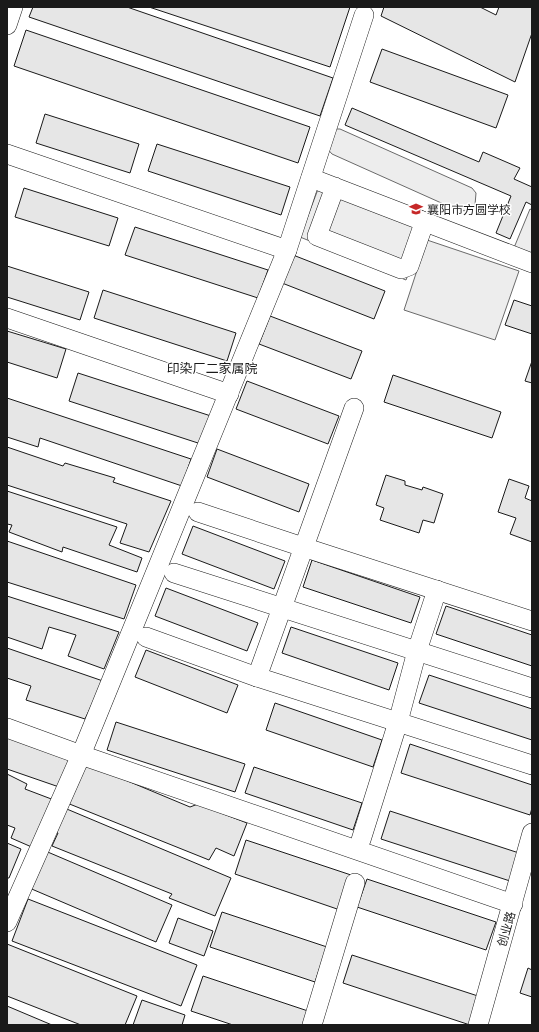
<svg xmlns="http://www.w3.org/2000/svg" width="539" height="1032" font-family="Cabin,'Noto Sans SC',sans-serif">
<rect width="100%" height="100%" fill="#fff"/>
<!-- built -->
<g fill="#ededed" stroke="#6a6a6a">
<path d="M 335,129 L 340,129 L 472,188 L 476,193 L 475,205 L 467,211 L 457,210 L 332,154 L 325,146 Z"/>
<path d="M 323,176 L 430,218 L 406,280 L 300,237 Z"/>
<path d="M 530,209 L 532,210 L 532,263 L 511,255 Z"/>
<path d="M 427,240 L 519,271 L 495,340 L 404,310 Z"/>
</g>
<!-- building -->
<g fill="#e6e6e6" stroke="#1a1a1a">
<path d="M 33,7 L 127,7 L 333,78 L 320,116 L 29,17 Z"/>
<path d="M 149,7 L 350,7 L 330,67 Z"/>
<path d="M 384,7 L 480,7 L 496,15 L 499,7 L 532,7 L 532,33 L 515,82 L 381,16 Z"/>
<path d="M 26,30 L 310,127 L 298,163 L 14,66 Z"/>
<path d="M 382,49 L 508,95 L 496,128 L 370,82 Z"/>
<path d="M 352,108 L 479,162 L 483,152 L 520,168 L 514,179 L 532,187 L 532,205 L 526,202 L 510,239 L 496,233 L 511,196 L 345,125 Z"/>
<path d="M 45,114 L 139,144 L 130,173 L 36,143 Z"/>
<path d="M 157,144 L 290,187 L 281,215 L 148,171 Z"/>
<path d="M 24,188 L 118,218 L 109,246 L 15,217 Z"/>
<path d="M 135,227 L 268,270 L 258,298 L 125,255 Z"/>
<path d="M 293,255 L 385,291 L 374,319 L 282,283 Z"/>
<path d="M 7,266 L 89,292 L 80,320 L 7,297 Z"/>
<path d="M 103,290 L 236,333 L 227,361 L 94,318 Z"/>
<path d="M 514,300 L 532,306 L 532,334 L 505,325 Z"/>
<path d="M 270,316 L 362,351 L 351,379 L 259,344 Z"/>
<path d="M 7,331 L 66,349 L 57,378 L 7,362 Z"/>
<path d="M 532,361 L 532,383 L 525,381 Z"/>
<path d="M 78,373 L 211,416 L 201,444 L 69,401 Z"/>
<path d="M 393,375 L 501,412 L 492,438 L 384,402 Z"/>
<path d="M 247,381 L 339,416 L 328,444 L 236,409 Z"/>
<path d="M 7,398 L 191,459 L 182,486 L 40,438 L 38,447 L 7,437 Z"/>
<path d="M 7,447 L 63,466 L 65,463 L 115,478 L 113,482 L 171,501 L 149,552 L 120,543 L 127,524 L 7,485 Z"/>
<path d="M 217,449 L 309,484 L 299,512 L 207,477 Z"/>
<path d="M 386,475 L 405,481 L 405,485 L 422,490 L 423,487 L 443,494 L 434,523 L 423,520 L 419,533 L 380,520 L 384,508 L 376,505 Z"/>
<path d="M 509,479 L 529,486 L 525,498 L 532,501 L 532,542 L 510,534 L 516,518 L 498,512 Z"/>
<path d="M 7,491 L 117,527 L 109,545 L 142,558 L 137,572 L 63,547 L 62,552 L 9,532 L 12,525 L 7,524 Z"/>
<path d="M 193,526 L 285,561 L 274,589 L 182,554 Z"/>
<path d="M 7,541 L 136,585 L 124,619 L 7,582 Z"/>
<path d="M 312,560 L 420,597 L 411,623 L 303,587 Z"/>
<path d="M 166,588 L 258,623 L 247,651 L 155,616 Z"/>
<path d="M 7,596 L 119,632 L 104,669 L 68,656 L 76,635 L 49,627 L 42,649 L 7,637 Z"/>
<path d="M 446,606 L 532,635 L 532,666 L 436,634 Z"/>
<path d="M 291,627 L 398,663 L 389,690 L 282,653 Z"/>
<path d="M 7,648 L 103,681 L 85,719 L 26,700 L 31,686 L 7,678 Z"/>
<path d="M 146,650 L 238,685 L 227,713 L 135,677 Z"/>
<path d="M 429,675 L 532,709 L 532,740 L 419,703 Z"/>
<path d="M 275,703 L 382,740 L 373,767 L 266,730 Z"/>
<path d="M 116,722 L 245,764 L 235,792 L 107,750 Z"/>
<path d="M 7,735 L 73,759 L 62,788 L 7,769 Z"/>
<path d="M 410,744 L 532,785 L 532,808 L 530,815 L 401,773 Z"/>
<path d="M 87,764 L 190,807 L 198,804 L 247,823 L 234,856 L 216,848 L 209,860 L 67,803 Z"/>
<path d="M 254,767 L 362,803 L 353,830 L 245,793 Z"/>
<path d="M 7,774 L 27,784 L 25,789 L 54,800 L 34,848 L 11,838 L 15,828 L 7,825 Z"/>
<path d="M 62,807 L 231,878 L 215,916 L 169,898 L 172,894 L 52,846 L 58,833 L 51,831 Z"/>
<path d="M 390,811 L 519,853 L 510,881 L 381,839 Z"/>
<path d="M 246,840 L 351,875 L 340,910 L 235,874 Z"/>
<path d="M 7,843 L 21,849 L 9,878 L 7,878 Z"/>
<path d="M 43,850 L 172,905 L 156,942 L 27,887 Z"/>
<path d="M 367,879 L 496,922 L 486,950 L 357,907 Z"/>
<path d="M 28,899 L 197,965 L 181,1006 L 12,941 Z"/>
<path d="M 222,912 L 327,947 L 315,982 L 210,947 Z"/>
<path d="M 178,918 L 213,931 L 204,956 L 169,943 Z"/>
<path d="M 7,944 L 137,996 L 125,1025 L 81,1025 L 7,996 Z"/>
<path d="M 352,955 L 481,997 L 470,1025 L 343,983 Z"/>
<path d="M 528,968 L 532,970 L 532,997 L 520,993 Z"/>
<path d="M 203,976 L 308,1011 L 303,1025 L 233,1025 L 191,1011 Z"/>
<path d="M 142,1000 L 185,1015 L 182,1025 L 133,1025 Z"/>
<path d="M 7,1006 L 52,1025 L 7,1025 Z"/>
</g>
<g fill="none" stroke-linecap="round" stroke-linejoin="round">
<!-- minor casing -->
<g stroke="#1a1a1a" stroke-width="20">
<g id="minor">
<path d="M 7,25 L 13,7"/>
<path d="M 7,154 L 287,250"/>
<path d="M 311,178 L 420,220 L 423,226 L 409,266 L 401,269 L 317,236 L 335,187"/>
<path d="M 420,220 L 532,263"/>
<path d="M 7,318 L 229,394"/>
<path d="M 354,408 L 257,677 L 532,765"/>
<path d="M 198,512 L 303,547 L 532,621"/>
<path d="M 174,573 L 532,688"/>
<path d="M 146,637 L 257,677"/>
<path d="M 7,728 L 81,755 L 513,904"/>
<path d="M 361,840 L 398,722 L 417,651 L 437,590"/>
<path d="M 7,922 L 81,755 L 287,250 L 364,15"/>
<path d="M 312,1025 L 355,883"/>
<path d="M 478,1025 L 532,833"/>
</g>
</g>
<!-- minor -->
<use href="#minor" stroke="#fff" stroke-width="19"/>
</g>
<!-- icons -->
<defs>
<g id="school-bare" transform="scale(1.08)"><path d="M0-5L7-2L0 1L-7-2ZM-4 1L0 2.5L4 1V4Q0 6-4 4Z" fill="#c62828" stroke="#fff" stroke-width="2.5" paint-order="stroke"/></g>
</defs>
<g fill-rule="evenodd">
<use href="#school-bare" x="416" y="209"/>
</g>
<g text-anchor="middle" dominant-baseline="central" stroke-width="3" stroke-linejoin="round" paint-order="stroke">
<!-- poi labels -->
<g font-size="12" fill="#1a1a1a" stroke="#fff" text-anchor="start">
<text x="427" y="209">襄阳市方圆学校</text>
</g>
<!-- street labels -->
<g font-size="12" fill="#1a1a1a" stroke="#fff">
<text transform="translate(506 929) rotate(-74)">创业路</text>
</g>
<!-- neighbourhood labels -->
<g font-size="13" fill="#1a1a1a" stroke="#fff">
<text x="212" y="368">印染厂二家属院</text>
</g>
</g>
<!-- border -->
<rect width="539" height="1032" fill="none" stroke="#1a1a1a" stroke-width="16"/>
</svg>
